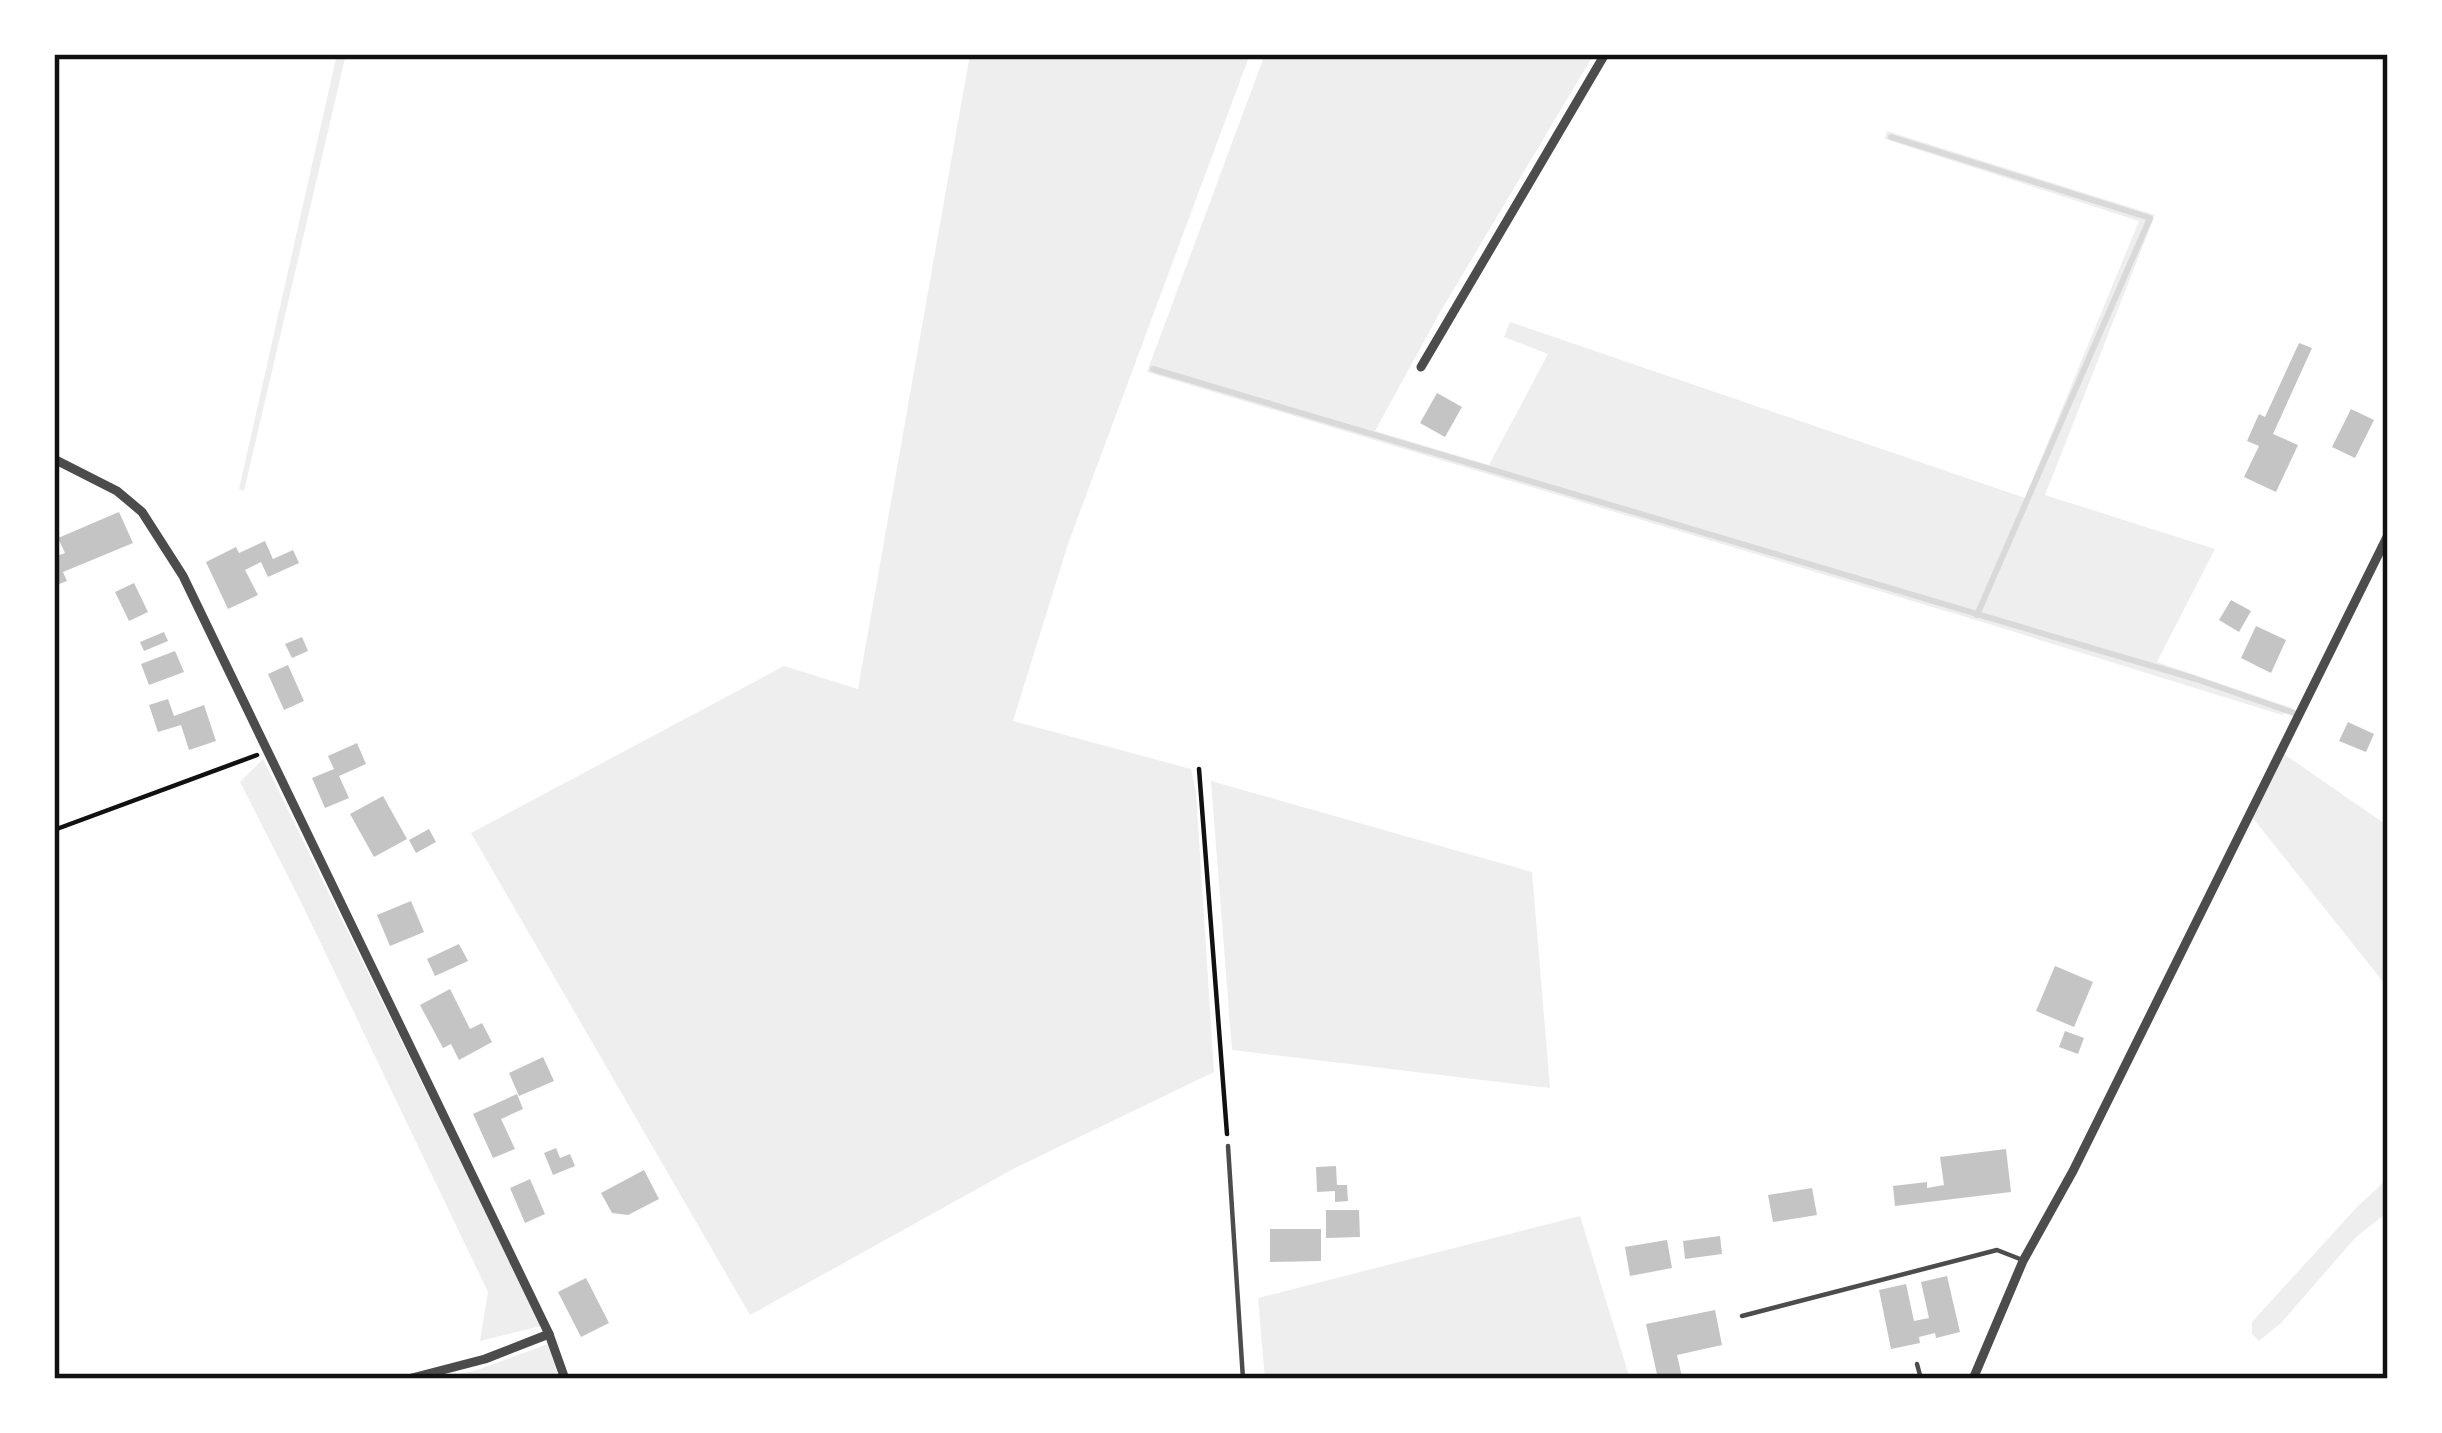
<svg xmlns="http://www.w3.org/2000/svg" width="2442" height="1433" font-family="'Roboto Serif',serif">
<rect width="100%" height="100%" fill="#fff"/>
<!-- green -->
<g fill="#eee">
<path d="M 337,54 L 346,54 L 244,491 L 239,489 Z"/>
<path d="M 970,54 L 1250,54 L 1068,544 L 1013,721 L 1191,769 L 1196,793 L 1214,1072 L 1013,1169 L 750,1315 L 471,833 L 784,666 L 858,689 Z"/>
<path d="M 1265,54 L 1594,54 L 1439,314 L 1375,431 L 1489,465 L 1548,354 L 1504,337 L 1510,322 L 2025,498 L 2139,221 L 1885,139 L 1887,131 L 2155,215 L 2045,495 L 2215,549 L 2157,662 L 2292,708 L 2282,715 L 1976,620 L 1147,372 Z"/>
<path d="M 2284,754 L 2388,826 L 2388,988 L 2252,817 Z"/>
<path d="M 263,759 L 541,1326 L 480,1341 L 488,1292 L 300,900 L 240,782 Z"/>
<path d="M 1211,781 L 1532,872 L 1550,1088 L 1232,1050 Z"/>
<path d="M 2388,1178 L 2388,1212 L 2356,1237 L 2281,1323 L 2259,1341 L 2252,1334 L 2252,1322 L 2357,1207 Z"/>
<path d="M 1580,1216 L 1630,1379 L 1265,1379 L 1258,1298 Z"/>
<path d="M 548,1344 L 559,1379 L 437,1379 L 477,1370 Z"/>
</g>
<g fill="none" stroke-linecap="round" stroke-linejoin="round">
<!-- stream -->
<g stroke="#d9d9d9" stroke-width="6">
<path d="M 1891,137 L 2150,218 L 1977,615"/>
<path d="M 1153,369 L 2196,679 L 2294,713"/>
</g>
</g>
<!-- building -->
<g fill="#c4c4c4">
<path d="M 2299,343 L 2312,348 L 2273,434 L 2298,445 L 2276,492 L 2244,477 L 2259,446 L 2247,441 L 2259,414 L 2265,417 Z"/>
<path d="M 1437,393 L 1462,407 L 1445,437 L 1420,423 Z"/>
<path d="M 2351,409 L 2374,420 L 2355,458 L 2332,447 Z"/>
<path d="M 119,512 L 133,543 L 63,572 L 67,581 L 54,586 L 54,557 L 65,553 L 58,538 Z"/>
<path d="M 265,541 L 273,559 L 293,550 L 299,563 L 268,577 L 261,562 L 245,570 L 258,595 L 228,609 L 206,562 L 236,547 L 239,553 Z"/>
<path d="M 134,583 L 148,612 L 129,621 L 115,592 Z"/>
<path d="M 2231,600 L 2251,611 L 2239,632 L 2219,620 Z"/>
<path d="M 2256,626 L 2286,640 L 2271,673 L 2241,658 Z"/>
<path d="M 164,632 L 168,641 L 144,651 L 140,642 Z"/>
<path d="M 302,637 L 308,651 L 292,658 L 285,644 Z"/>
<path d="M 175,651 L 184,672 L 149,685 L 141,664 Z"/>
<path d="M 288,665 L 304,701 L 284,710 L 268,674 Z"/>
<path d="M 168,699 L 174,716 L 204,705 L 216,741 L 189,750 L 181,725 L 158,732 L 149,705 Z"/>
<path d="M 2348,722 L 2374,734 L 2366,752 L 2339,741 Z"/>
<path d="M 357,743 L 366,764 L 339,776 L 349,798 L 325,808 L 312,778 L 334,769 L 328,756 Z"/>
<path d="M 383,796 L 407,839 L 374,857 L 350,814 Z"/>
<path d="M 429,829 L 436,842 L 416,853 L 409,840 Z"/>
<path d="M 411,901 L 424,932 L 390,946 L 377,915 Z"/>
<path d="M 459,944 L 468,961 L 435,976 L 427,959 Z"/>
<path d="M 2055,966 L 2093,982 L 2074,1027 L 2036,1011 Z"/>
<path d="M 450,989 L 470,1029 L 482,1023 L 492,1042 L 459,1060 L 451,1044 L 443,1048 L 420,1005 Z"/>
<path d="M 2065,1031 L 2084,1038 L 2078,1054 L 2059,1047 Z"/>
<path d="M 543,1057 L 554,1081 L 519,1096 L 509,1073 Z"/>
<path d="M 517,1094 L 523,1109 L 501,1119 L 515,1149 L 493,1158 L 473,1114 Z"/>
<path d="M 556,1148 L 560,1158 L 570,1154 L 575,1166 L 553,1175 L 544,1153 Z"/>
<path d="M 2006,1149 L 2011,1192 L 1895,1206 L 1893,1186 L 1927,1182 L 1927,1188 L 1944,1185 L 1940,1157 Z"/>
<path d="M 1336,1166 L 1337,1185 L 1347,1185 L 1348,1201 L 1335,1202 L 1335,1191 L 1317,1192 L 1316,1167 Z"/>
<path d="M 644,1170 L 659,1199 L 628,1215 L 612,1213 L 601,1193 Z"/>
<path d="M 530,1179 L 545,1214 L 525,1223 L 510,1188 Z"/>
<path d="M 1812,1188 L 1817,1215 L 1773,1222 L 1768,1195 Z"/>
<path d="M 1326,1210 L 1359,1210 L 1360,1237 L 1326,1238 Z"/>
<path d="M 1270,1229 L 1321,1229 L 1321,1261 L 1270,1262 Z"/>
<path d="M 1720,1236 L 1722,1254 L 1685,1259 L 1683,1241 Z"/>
<path d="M 1667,1240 L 1672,1268 L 1630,1276 L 1625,1247 Z"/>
<path d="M 1947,1276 L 1960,1332 L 1936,1338 L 1935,1333 L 1919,1337 L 1920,1343 L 1891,1349 L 1879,1290 L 1906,1284 L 1914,1321 L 1929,1318 L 1921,1282 Z"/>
<path d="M 586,1278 L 609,1323 L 581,1337 L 558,1292 Z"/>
<path d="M 1715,1310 L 1722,1345 L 1677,1355 L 1682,1377 L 1658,1379 L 1646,1324 Z"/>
</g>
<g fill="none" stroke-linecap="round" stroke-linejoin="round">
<!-- path -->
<g stroke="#111" stroke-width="4.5">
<path d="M 1199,769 L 1227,1134"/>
<path d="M 54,830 L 257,755"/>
</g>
<!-- service -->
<g stroke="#4c4c4c" stroke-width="4.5">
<path d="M 1228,1146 L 1243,1379"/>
<path d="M 1742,1316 L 1997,1250 L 2020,1259"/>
<path d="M 1917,1364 L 1921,1379"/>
</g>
<!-- minor -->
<g stroke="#4c4c4c" stroke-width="9">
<path d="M 1421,367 L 1605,54"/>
<path d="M 54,459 L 117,491 L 142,512 L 183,576 L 549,1334 L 565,1379"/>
<path d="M 408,1379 L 485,1359 L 549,1334"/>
<path d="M 1973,1379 L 2023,1261 L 2073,1171 L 2388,535"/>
</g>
</g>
<!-- border -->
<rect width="2442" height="1433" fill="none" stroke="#ffffff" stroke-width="114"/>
<rect x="57" y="57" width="2328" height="1319" fill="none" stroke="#111" stroke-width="4.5"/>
</svg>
